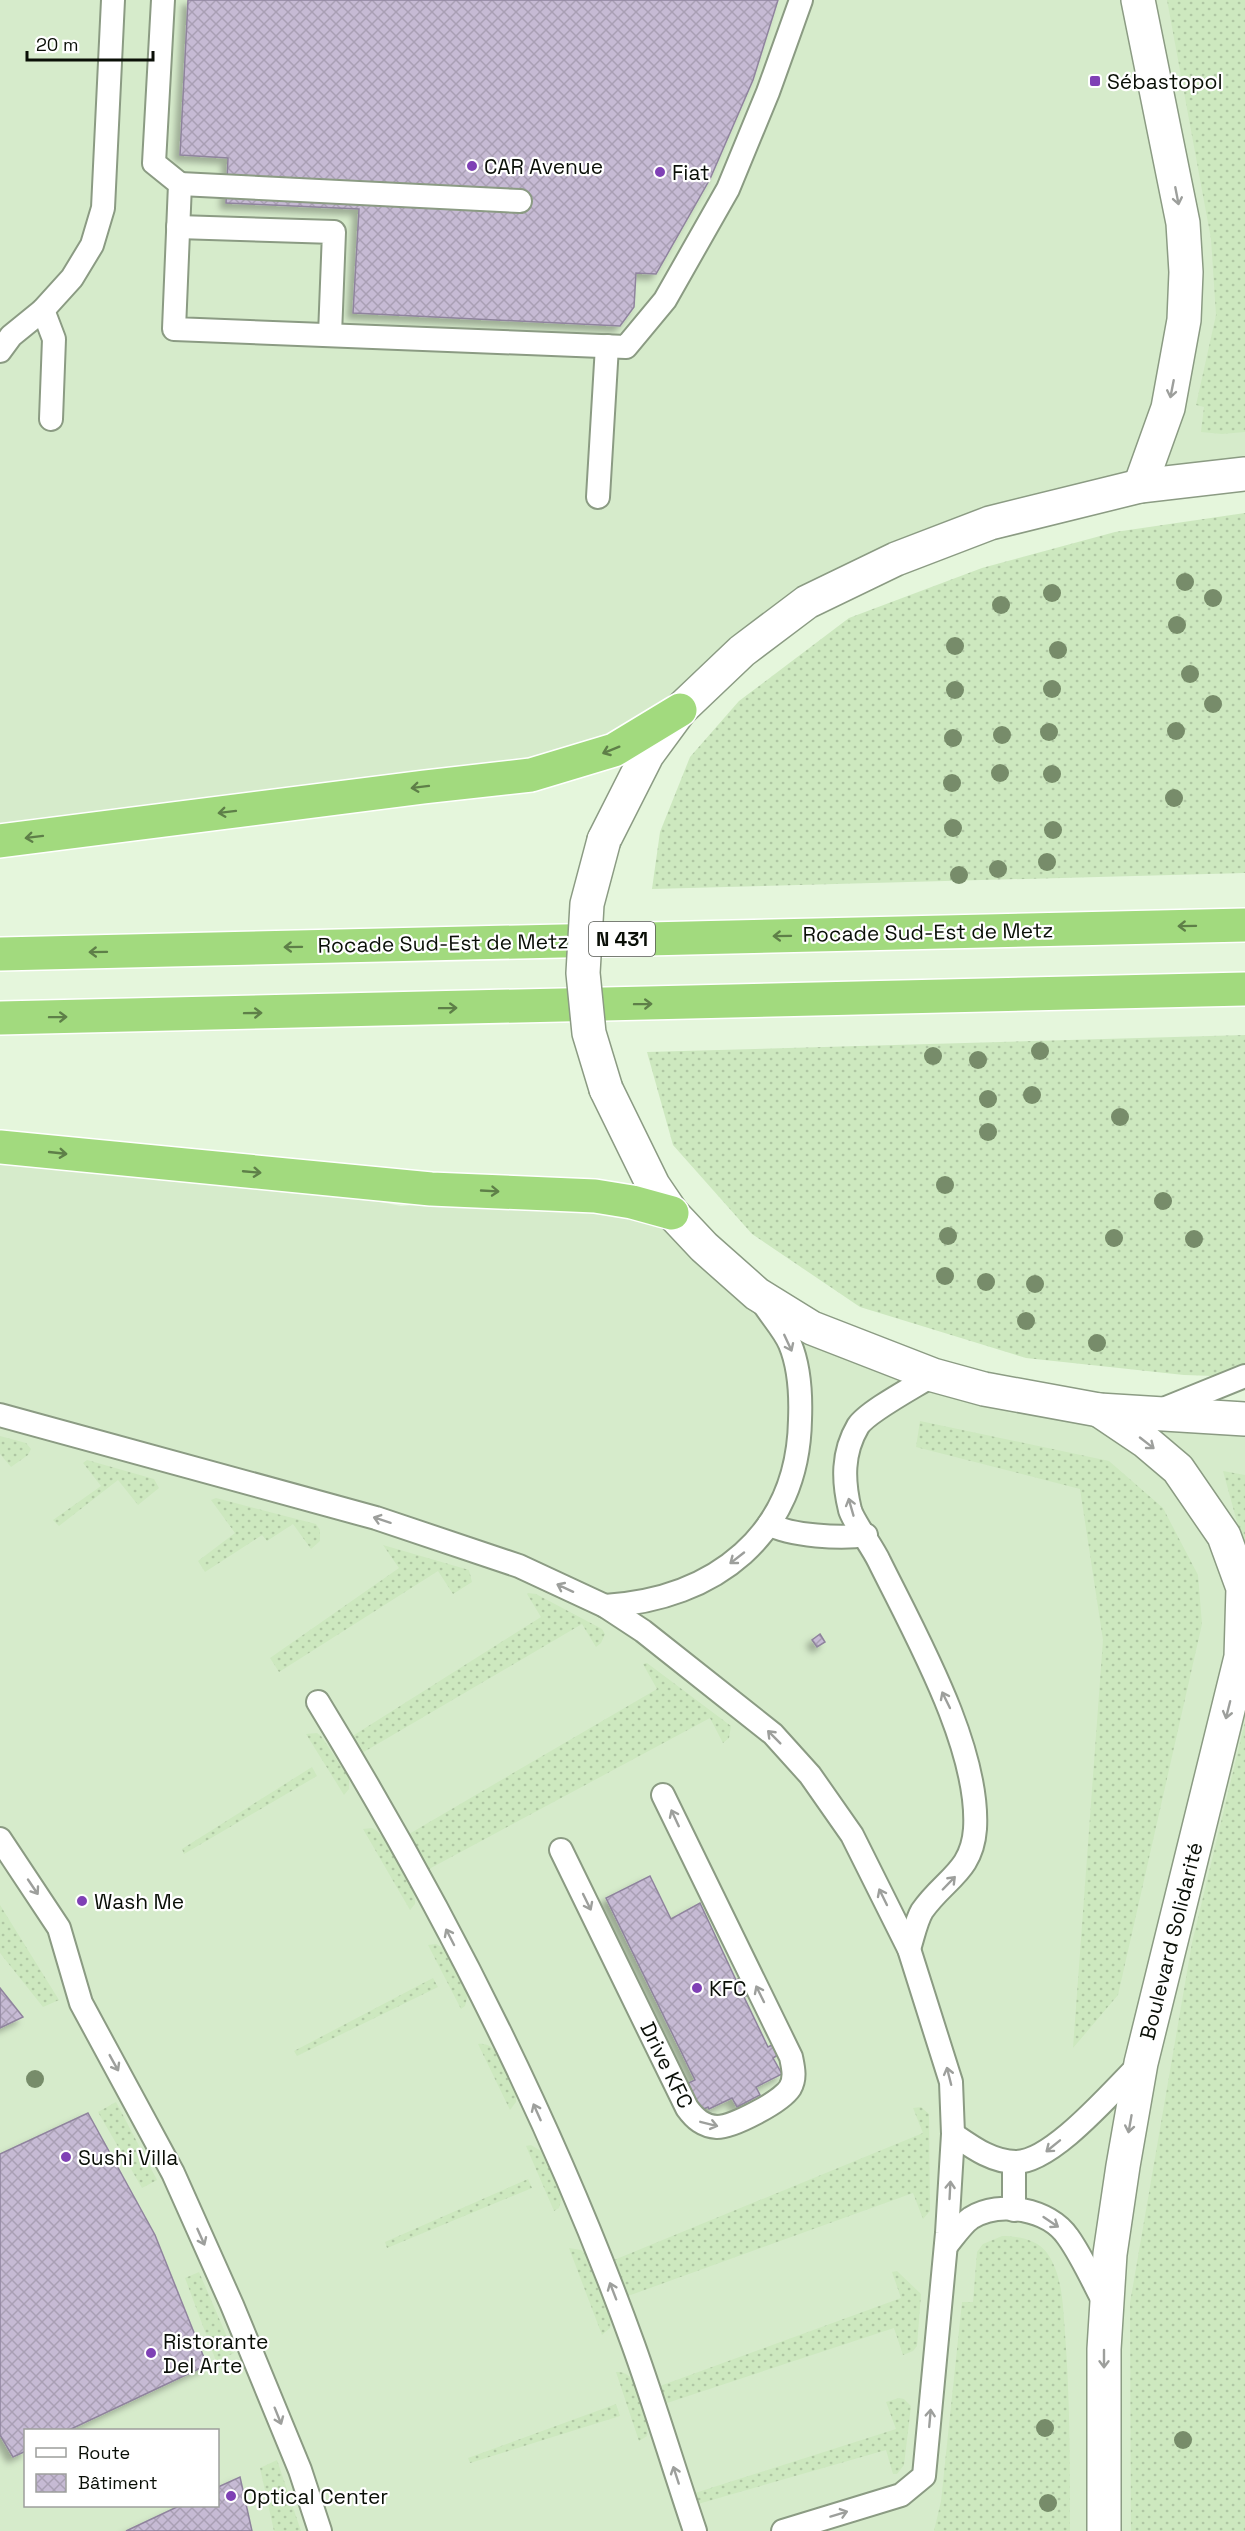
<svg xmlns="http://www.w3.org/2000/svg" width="1245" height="2531" font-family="'Space Grotesk',sans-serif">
<defs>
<pattern id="grass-dots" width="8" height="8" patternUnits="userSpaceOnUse" patternTransform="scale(1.5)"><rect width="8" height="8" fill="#cde8bf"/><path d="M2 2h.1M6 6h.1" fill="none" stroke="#afc6a3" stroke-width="1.8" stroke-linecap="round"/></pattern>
<pattern id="building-cross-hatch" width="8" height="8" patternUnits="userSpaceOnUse" patternTransform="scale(1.5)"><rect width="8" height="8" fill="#c6bad4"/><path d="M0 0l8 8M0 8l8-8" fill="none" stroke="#a99fb4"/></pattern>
<filter id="shadow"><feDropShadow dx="-5.5" dy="5.5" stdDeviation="3" flood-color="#0004"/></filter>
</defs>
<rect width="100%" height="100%" fill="#e5f6dc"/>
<!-- built -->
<g fill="#d6ebcb" fill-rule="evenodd">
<path d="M 0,0 L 1239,0 L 1245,136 L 1245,474 L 896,559 L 614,750 L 0,841 Z"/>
<path d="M 0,1147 L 203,1167 L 401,1206 L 653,1185 L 732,1273 L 933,1375 L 1245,1419 L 1245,2531 L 0,2531 ZM 26,2430 L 218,2430 L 218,2506 L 26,2506 Z"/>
</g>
<!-- grass -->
<g fill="url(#grass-dots)">
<path d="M 1167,0 L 1245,0 L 1245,432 L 1222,434 L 1201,432 L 1204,407 L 1196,405 L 1216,315 L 1211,239 Z"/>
<path d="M 1245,513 L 1245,873 L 652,889 L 660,832 L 690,757 L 739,701 L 849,618 L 982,568 L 1115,532 Z"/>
<path d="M 1245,1035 L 1245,1377 L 1184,1375 L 1026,1358 L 860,1307 L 752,1234 L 673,1145 L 647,1052 Z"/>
<path d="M 920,1421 L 1109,1461 L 1163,1508 L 1198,1575 L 1202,1624 L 1118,1995 L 1073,2048 L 1103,1640 L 1080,1489 L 916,1447 Z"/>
<path d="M 0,1436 L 26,1443 L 31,1449 L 28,1455 L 11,1467 L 0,1454 Z"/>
<path d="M 87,1460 L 154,1479 L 159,1488 L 138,1505 L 118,1480 L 59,1526 L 53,1520 L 101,1486 L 83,1463 Z"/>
<path d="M 1223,1471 L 1245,1475 L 1245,1551 Z"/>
<path d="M 216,1498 L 316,1524 L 320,1530 L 320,1541 L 311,1549 L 293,1524 L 267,1541 L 262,1535 L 205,1572 L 198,1561 L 235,1533 L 211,1500 Z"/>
<path d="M 383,1545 L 469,1570 L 472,1582 L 453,1594 L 438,1571 L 279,1672 L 270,1658 L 399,1568 Z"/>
<path d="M 528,1593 L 536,1594 L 602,1629 L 605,1634 L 601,1643 L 596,1647 L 582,1624 L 362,1753 L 351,1737 L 541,1617 L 527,1594 Z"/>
<path d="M 647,1663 L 731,1726 L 729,1738 L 723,1743 L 710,1718 L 429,1869 L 409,1834 L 657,1689 L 643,1664 Z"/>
<path d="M 1245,1722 L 1245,2531 L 1131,2531 L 1130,2303 L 1192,1943 Z"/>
<path d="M 317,1733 L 321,1736 L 349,1778 L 349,1789 L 344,1795 L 306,1734 Z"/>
<path d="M 312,1767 L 317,1776 L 184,1854 L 182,1849 Z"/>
<path d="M 372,1828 C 385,1832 417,1890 415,1904 L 410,1910 L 363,1829 Z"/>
<path d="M 0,1905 L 59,2000 L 43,2007 L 0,1953 Z"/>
<path d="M 436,1944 L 445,1949 L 468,1994 L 465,2006 L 461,2009 L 428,1945 Z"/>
<path d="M 433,1978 L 438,1987 L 297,2056 L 294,2051 Z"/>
<path d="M 478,2044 C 501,2041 509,2078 516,2095 L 516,2102 L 510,2110 Z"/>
<path d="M 116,2102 L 157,2180 L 142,2188 L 98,2112 Z"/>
<path d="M 921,2107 L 929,2114 L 930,2211 L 923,2219 L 913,2193 L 628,2296 L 614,2260 L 923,2133 L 913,2108 Z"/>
<path d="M 531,2145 L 541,2151 L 562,2197 L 559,2208 L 554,2211 L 526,2146 Z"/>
<path d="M 528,2179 L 532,2188 L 387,2248 L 385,2242 Z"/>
<path d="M 1002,2236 C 1018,2236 1037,2239 1047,2253 C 1063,2275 1063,2308 1065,2333 C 1070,2399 1070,2465 1070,2531 L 934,2531 L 941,2501 L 962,2302 L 973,2302 L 977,2252 L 983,2244 Z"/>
<path d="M 569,2248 L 581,2250 L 585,2254 L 611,2320 L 610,2328 L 602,2335 Z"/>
<path d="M 897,2271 L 921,2294 L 917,2346 L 913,2351 L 903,2355 L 894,2328 L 667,2403 L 660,2386 L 901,2298 L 892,2272 Z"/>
<path d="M 199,2272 L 234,2353 L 216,2361 L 185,2278 Z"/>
<path d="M 616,2372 C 622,2372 626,2373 630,2377 C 638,2385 650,2426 647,2436 L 639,2441 Z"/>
<path d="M 899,2398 L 904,2399 L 911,2406 L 904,2465 L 897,2474 L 893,2474 L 886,2450 L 698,2504 L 695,2493 L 896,2429 L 886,2402 Z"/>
<path d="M 616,2404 L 620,2416 L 470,2463 L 468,2458 Z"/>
<path d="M 277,2460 L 301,2531 L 274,2531 L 260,2468 Z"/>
</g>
<!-- building -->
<g fill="url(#building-cross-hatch)" stroke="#8f849d" stroke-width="1.5" filter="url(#shadow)">
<path d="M 188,0 L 778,0 L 753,80 L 710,179 L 656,274 L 636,273 L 634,307 L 620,326 L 353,313 L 359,209 L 226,203 L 228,158 L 180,155 Z"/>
<path d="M 820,1634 L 825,1642 L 817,1647 L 812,1640 Z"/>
<path d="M 650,1876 L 671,1919 L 700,1903 L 736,1980 L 740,1978 L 748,1995 L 744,1997 L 768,2047 L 772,2045 L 778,2055 L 773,2058 L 782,2074 L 756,2087 L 760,2095 L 737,2107 L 732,2098 L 709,2109 L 708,2107 L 693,2114 L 680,2087 L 695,2080 L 606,1898 Z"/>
<path d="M 0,1988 L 23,2017 L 0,2028 Z"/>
<path d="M 88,2113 L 155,2235 L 207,2365 L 69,2430 L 26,2430 L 26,2451 L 13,2457 L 0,2435 L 0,2154 Z"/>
<path d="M 240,2477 L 252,2531 L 126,2531 L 179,2506 L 218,2506 L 218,2487 Z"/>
</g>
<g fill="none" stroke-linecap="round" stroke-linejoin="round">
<!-- service casing -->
<g stroke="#8b9b83" stroke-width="26">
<g id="service">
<path d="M 163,0 L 154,163 L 180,184 L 174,329 L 626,347 L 665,300 L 728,189 L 768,92 L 801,0"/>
<path d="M 180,184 L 520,201"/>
<path d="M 178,227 L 334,232 L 330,335"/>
<path d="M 43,310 L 54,339 L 51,419"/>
<path d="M 0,351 L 11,336 L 43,310 L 72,278 L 92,245 L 103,208 L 113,0"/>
<path d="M 598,497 L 607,346"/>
<path d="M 1161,1410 L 1245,1376"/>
<path d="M 0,1415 L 376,1518 L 519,1566 L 605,1606 L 643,1631 L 773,1734 L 810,1775 L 852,1835 L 909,1949 L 951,2082 L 953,2134 L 947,2233 L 924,2476 L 901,2495 L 783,2531"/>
<path d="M 769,1524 C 790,1536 842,1539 866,1535"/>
<path d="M 605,1606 C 715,1599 798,1535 800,1420 C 801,1395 800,1368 790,1344 C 784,1330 771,1316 763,1303"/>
<path d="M 318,1702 C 442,1905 552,2120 633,2344 C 655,2405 674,2469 695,2531"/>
<path d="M 0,1839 L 59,1928 L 81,2003 L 173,2173 L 232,2305 L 300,2470 L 320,2531"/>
<path d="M 561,1850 L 687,2108 C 695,2119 703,2126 717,2127 C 733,2127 781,2102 790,2088 C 796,2078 793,2067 791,2057 L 663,1795"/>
<path d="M 909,1949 C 913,1937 916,1921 922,1911 C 944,1879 972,1872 975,1829 C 980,1748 915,1634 879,1561 C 873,1548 853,1521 850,1510 C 843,1481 842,1453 858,1426 C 868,1411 916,1386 933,1375"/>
<path d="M 953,2134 C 972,2147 992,2162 1016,2162 C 1053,2162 1114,2089 1141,2063"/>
<path d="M 1014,2162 L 1014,2210"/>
<path d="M 946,2246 C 953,2238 962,2224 971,2218 C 1000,2200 1049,2209 1068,2237 C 1083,2258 1094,2284 1106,2306"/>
</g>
</g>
<!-- secondary casing -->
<g stroke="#8b9b83" stroke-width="36">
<g id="secondary">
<path d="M 1138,0 L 1183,223 L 1186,272 L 1184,320 L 1168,408 L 1140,486"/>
<path d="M 604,840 L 647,755 L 680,710 L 742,651 L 807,602 L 896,559 L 990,523 L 1140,486 L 1245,474"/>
<path d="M 606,1089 L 653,1185 L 672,1213 L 704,1247 L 757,1294 L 812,1328 L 933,1375 L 984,1389 L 1099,1410 L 1245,1419"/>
<path d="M 1099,1410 L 1145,1441 L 1178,1469 L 1224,1536 L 1243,1588 L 1241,1657 L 1141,2063 L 1123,2166 L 1110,2254 L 1104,2349 L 1104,2531"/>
</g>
</g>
<!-- trunk casing -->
<g stroke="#fff" stroke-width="36">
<g id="trunk">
<path d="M 0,841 L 424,787 L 531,775 L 614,750 L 680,710"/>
<path d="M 0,954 L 1245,925"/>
<path d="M 0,1018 L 1245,989"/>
<path d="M 0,1147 L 431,1189 L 595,1196 L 632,1202 L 672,1213"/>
</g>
</g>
<!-- service -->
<use href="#service" stroke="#fff" stroke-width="22"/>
<!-- secondary -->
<use href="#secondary" stroke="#fff" stroke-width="33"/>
<!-- trunk -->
<use href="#trunk" stroke="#a2da7e" stroke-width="33"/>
<!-- secondary-bridge casing -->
<g stroke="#8b9b83" stroke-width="36" stroke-linecap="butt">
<path id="secondary-bridge" d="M 604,840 L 587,904 L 583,973 L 589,1033 L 606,1089"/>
</g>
<!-- secondary-bridge -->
<use href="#secondary-bridge" stroke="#fff" stroke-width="33"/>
</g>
<!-- trees -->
<g fill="#778c6a">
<circle cx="1185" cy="582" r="9"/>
<circle cx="1052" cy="593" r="9"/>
<circle cx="1213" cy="598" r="9"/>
<circle cx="1001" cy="605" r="9"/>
<circle cx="1177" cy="625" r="9"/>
<circle cx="955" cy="646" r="9"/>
<circle cx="1058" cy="650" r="9"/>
<circle cx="1190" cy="674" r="9"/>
<circle cx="1052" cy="689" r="9"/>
<circle cx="955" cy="690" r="9"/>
<circle cx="1213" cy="704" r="9"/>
<circle cx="1176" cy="731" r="9"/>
<circle cx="1049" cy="732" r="9"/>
<circle cx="1002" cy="735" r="9"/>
<circle cx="953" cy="738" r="9"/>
<circle cx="1000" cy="773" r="9"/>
<circle cx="1052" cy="774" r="9"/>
<circle cx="952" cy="783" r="9"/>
<circle cx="1174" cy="798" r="9"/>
<circle cx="953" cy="828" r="9"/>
<circle cx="1053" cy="830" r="9"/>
<circle cx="1047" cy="862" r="9"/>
<circle cx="998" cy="869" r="9"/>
<circle cx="959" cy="875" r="9"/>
<circle cx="1040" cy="1051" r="9"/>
<circle cx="933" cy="1056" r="9"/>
<circle cx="978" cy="1060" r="9"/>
<circle cx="1032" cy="1095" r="9"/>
<circle cx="988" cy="1099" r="9"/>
<circle cx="1120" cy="1117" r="9"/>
<circle cx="988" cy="1132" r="9"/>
<circle cx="945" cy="1185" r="9"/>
<circle cx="1163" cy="1201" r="9"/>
<circle cx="948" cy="1236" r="9"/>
<circle cx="1114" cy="1238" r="9"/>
<circle cx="1194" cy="1239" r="9"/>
<circle cx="945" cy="1276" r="9"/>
<circle cx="986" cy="1282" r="9"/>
<circle cx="1035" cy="1284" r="9"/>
<circle cx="1026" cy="1321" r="9"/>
<circle cx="1097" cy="1343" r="9"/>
<circle cx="35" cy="2079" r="9"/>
<circle cx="1045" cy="2428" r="9"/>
<circle cx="1183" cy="2440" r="9"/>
<circle cx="1048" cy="2503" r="9"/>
</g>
<!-- one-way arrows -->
<defs><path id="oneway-shaft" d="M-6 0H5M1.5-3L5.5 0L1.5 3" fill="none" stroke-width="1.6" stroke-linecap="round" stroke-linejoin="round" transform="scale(1.5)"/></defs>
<g stroke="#9d9f9c">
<use href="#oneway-shaft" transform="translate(1177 196) rotate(79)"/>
<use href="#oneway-shaft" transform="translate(1172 389) rotate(101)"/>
<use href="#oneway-shaft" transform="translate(788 1343) rotate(65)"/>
<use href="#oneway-shaft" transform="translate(1147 1443) rotate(38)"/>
<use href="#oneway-shaft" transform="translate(851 1507) rotate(-106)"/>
<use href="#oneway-shaft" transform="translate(382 1520) rotate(-162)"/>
<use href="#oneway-shaft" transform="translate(737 1558) rotate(142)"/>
<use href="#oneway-shaft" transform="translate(565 1588) rotate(-155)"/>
<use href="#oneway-shaft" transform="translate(946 1700) rotate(-116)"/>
<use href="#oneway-shaft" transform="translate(1228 1710) rotate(104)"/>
<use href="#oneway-shaft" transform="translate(774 1737) rotate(-135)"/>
<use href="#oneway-shaft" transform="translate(675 1818) rotate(-115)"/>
<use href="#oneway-shaft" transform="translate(949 1883) rotate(-46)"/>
<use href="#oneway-shaft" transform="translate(33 1887) rotate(56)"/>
<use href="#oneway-shaft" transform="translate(883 1897) rotate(-116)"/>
<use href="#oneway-shaft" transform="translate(587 1902) rotate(64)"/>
<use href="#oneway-shaft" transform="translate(450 1937) rotate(-117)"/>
<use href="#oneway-shaft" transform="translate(760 1994) rotate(-116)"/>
<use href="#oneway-shaft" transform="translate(114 2063) rotate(61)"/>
<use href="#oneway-shaft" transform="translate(949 2076) rotate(-104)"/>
<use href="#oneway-shaft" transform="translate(537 2112) rotate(-114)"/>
<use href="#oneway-shaft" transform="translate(709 2124) rotate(14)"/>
<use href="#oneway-shaft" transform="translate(1130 2124) rotate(100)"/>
<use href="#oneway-shaft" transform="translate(1053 2146) rotate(141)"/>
<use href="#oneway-shaft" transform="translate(950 2190) rotate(-87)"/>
<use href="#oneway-shaft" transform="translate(1051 2222) rotate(34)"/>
<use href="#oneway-shaft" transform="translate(201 2237) rotate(66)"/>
<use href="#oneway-shaft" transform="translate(613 2291) rotate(-111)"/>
<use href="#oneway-shaft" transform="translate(1104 2359) rotate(90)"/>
<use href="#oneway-shaft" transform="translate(278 2416) rotate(68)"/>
<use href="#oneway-shaft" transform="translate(930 2418) rotate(-85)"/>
<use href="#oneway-shaft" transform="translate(676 2475) rotate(-108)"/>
<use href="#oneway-shaft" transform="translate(839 2514) rotate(-17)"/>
</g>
<g stroke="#5e7f48">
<use href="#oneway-shaft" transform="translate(611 750) rotate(158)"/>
<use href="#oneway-shaft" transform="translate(420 787) rotate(173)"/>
<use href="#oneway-shaft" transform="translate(227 812) rotate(173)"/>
<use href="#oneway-shaft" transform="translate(34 837) rotate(173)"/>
<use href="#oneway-shaft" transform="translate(1187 926) rotate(179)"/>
<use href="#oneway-shaft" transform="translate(782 936) rotate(179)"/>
<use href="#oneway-shaft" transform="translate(293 947) rotate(179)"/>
<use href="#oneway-shaft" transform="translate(98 952) rotate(179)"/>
<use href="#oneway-shaft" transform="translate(643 1004) rotate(-1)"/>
<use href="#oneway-shaft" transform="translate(448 1008) rotate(-1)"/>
<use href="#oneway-shaft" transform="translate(253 1013) rotate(-1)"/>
<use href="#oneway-shaft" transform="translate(58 1017) rotate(-1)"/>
<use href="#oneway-shaft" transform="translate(58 1153) rotate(6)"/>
<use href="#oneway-shaft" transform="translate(252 1172) rotate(5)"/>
<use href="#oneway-shaft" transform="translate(490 1191) rotate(3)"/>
</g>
<!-- markers -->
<g fill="#7f40b5" stroke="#fff" stroke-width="2">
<rect x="1089" y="75" width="12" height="12" rx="3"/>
<circle cx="472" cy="166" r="6"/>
<circle cx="660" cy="172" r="6"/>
<circle cx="82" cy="1901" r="6"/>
<circle cx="697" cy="1988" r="6"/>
<circle cx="66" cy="2157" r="6"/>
<circle cx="151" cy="2353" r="6"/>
<circle cx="231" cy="2496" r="6"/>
</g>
<g text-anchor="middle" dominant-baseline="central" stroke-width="4.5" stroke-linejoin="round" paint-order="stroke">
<!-- shield labels -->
<rect fill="#fff" stroke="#545751" stroke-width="1.5" x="589" y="922" width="66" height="34" rx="4.5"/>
<g font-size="20" font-weight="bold" fill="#0a0f07">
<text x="622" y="939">N 431</text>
</g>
<!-- poi labels -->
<g font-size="21" fill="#0a0f07" stroke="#fff" text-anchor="start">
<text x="1107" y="81">Sébastopol</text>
<text x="484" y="166">CAR Avenue</text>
<text x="672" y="172">Fiat</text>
<text x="94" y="1901">Wash Me</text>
<text x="709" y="1988">KFC</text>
<text x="78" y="2157">Sushi Villa</text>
<text x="163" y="2341">Ristorante<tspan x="163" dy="24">Del Arte</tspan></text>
<text x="243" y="2496">Optical Center</text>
</g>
<!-- street labels -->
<g font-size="21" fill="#0a0f07" stroke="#fff">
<text transform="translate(928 932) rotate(-1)">Rocade Sud-Est de Metz</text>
<text transform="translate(443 943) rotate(-1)">Rocade Sud-Est de Metz</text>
<text transform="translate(1171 1941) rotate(-76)">Boulevard Solidarité</text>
<text transform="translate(667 2065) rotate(64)">Drive KFC</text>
</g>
</g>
<!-- legend -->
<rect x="24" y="2429" width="195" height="78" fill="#ffffff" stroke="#9d9f9c" stroke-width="1.5"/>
<rect x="36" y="2448" width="30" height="9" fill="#ffffff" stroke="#9d9f9c" stroke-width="1.5"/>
<text x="78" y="2459" font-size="18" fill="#0a0f07">Route</text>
<rect x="36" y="2474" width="30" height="18" fill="url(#building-cross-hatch)" stroke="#9d9f9c" stroke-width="1.5"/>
<text x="78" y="2489" font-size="18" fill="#0a0f07">Bâtiment</text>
<!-- scale -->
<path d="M27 51v9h126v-9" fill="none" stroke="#0a0f07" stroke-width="3"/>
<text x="36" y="51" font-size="18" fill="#0a0f07" stroke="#ffffff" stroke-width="4.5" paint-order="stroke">20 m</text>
</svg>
